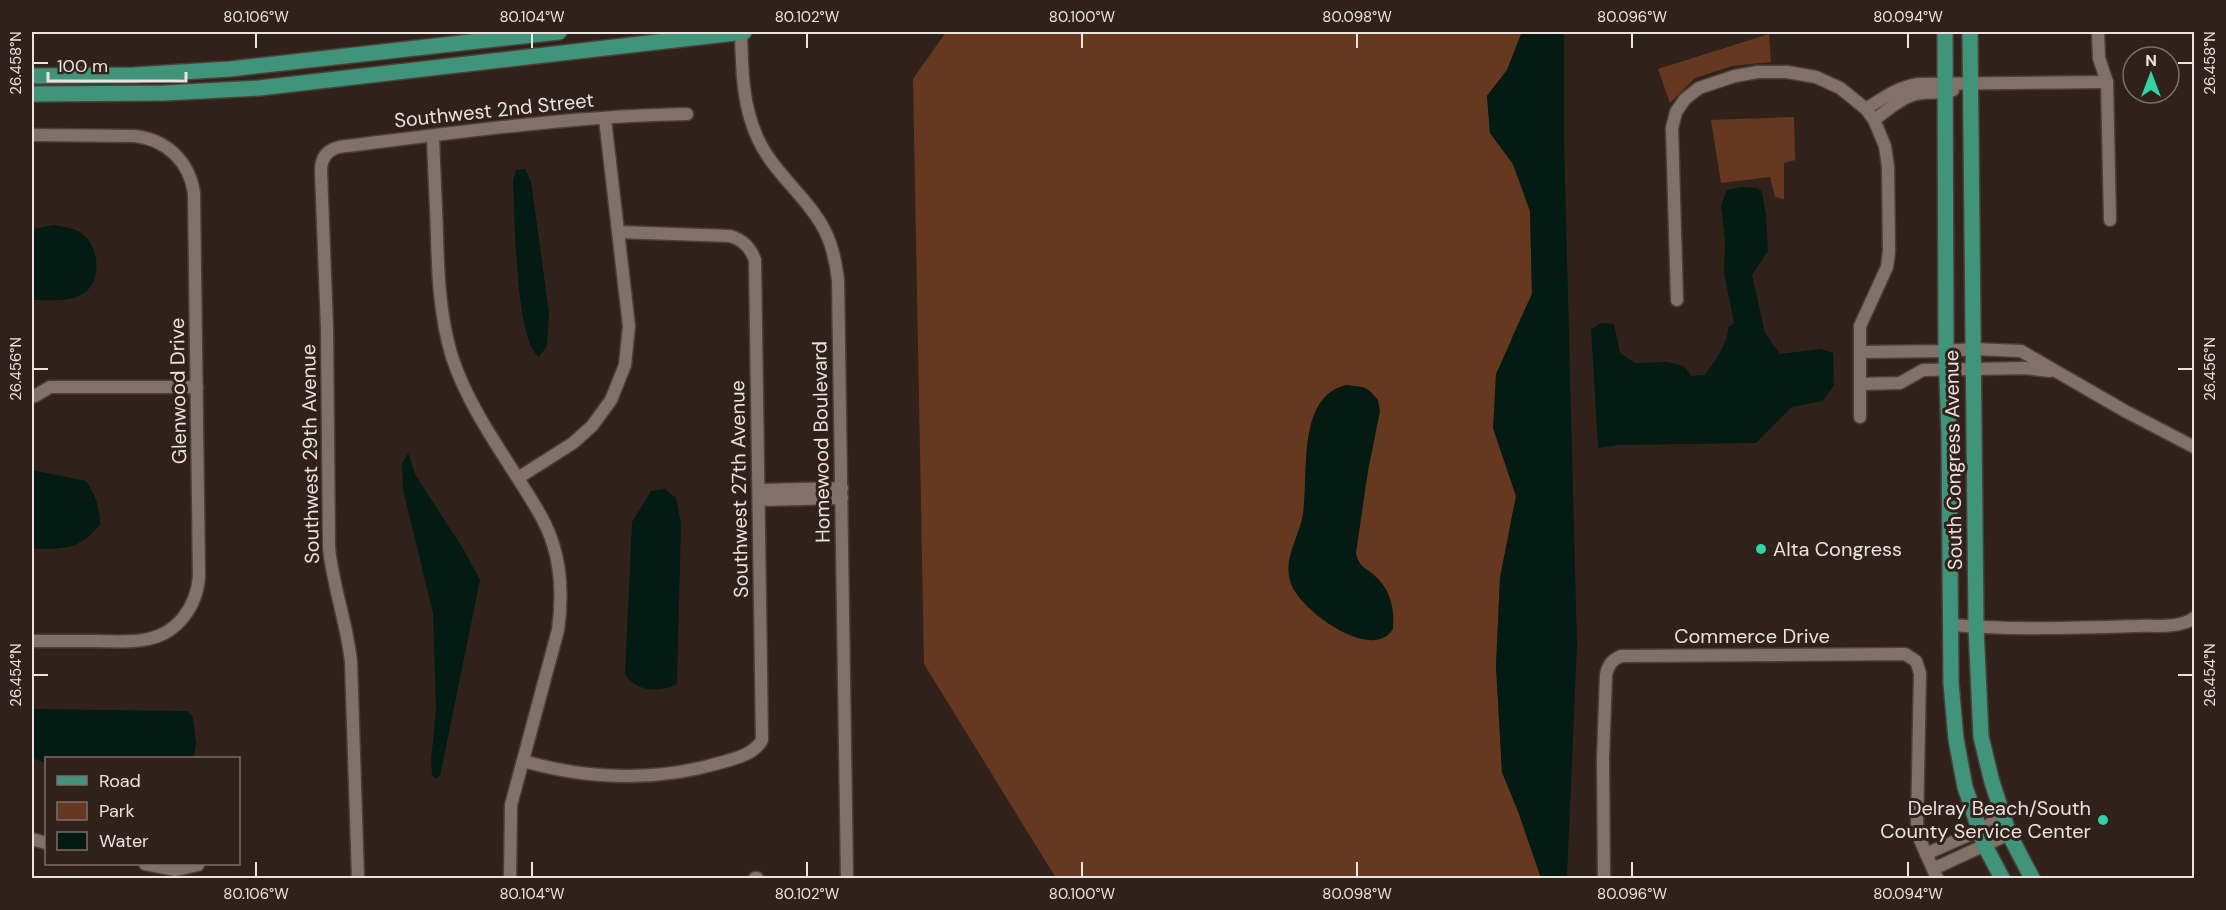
<svg xmlns="http://www.w3.org/2000/svg" width="2226" height="910" font-family="'DM Sans',sans-serif">
<rect width="100%" height="100%" fill="#30221b"/>
<!-- green -->
<g fill="#673820">
<path d="M 946,32 L 1522,32 L 1507,70 L 1487,96 L 1490,133 L 1513,164 L 1530,211 L 1532,294 L 1512,337 L 1493,428 L 1516,496 L 1500,578 L 1496,666 L 1502,772 L 1519,814 L 1541,878 L 1056,878 L 924,664 L 913,79 Z"/>
<path d="M 1769,34 L 1771,62 L 1732,66 L 1695,78 L 1670,103 L 1658,69 Z"/>
<path d="M 1794,117 L 1795,160 L 1784,163 L 1784,199 L 1775,197 L 1770,177 L 1721,183 L 1711,120 Z"/>
</g>
<!-- water -->
<g fill="#031b13">
<path d="M 1522,32 L 1564,32 L 1564,140 L 1577,645 L 1567,878 L 1541,878 L 1519,814 L 1502,772 L 1496,666 L 1500,578 L 1516,496 L 1493,428 L 1496,374 L 1532,294 L 1530,211 L 1513,164 L 1490,133 L 1487,96 L 1507,70 Z"/>
<path d="M 525,169 L 531,181 L 549,313 L 547,346 L 539,357 C 515,341 515,214 513,181 L 516,170 Z"/>
<path d="M 1742,187 L 1757,188 L 1762,192 L 1766,215 L 1768,251 L 1752,275 L 1765,333 L 1780,354 L 1820,349 L 1833,353 L 1834,385 L 1823,401 L 1792,407 L 1756,443 L 1619,445 L 1598,448 L 1591,329 L 1601,323 L 1614,324 L 1620,353 L 1635,363 L 1667,362 L 1684,366 L 1691,376 L 1705,375 C 1714,362 1728,344 1728,328 L 1734,323 L 1724,273 L 1725,240 L 1721,205 L 1727,190 Z"/>
<path d="M 54,225 C 63,227 75,228 81,233 C 101,246 103,286 79,296 C 65,302 46,300 32,300 L 32,229 Z"/>
<path d="M 1346,385 L 1363,387 L 1370,391 L 1378,400 L 1380,411 L 1368,471 L 1356,553 C 1358,565 1365,568 1374,575 C 1390,588 1395,609 1393,629 C 1372,663 1301,611 1291,584 C 1282,559 1299,538 1303,514 C 1309,475 1296,397 1346,385 Z"/>
<path d="M 408,453 L 416,476 L 464,550 L 480,580 L 440,776 L 435,779 L 432,775 L 431,761 L 436,709 L 433,613 L 403,490 L 402,464 Z"/>
<path d="M 32,470 L 86,481 C 96,496 100,508 100,525 C 76,552 65,548 32,549 Z"/>
<path d="M 665,489 L 676,498 L 681,524 L 677,684 C 660,693 636,692 625,674 L 632,522 L 651,491 Z"/>
<path d="M 32,709 L 187,711 L 193,717 L 196,743 L 194,758 L 46,758 L 46,763 L 32,758 Z"/>
</g>
<g fill="none" stroke-linecap="round" stroke-linejoin="round">
<!-- minor casing -->
<g stroke="#4b3f39" stroke-width="15">
<g id="minor">
<path d="M 741,32 C 742,68 742,105 758,139 C 774,174 808,197 825,231 C 833,247 836,263 838,280 L 847,878"/>
<path d="M 2098,32 L 2099,58 L 2107,82 L 2110,220"/>
<path d="M 1866,109 C 1883,98 1898,87 1918,84 L 2107,82"/>
<path d="M 1874,120 C 1885,112 1897,101 1910,96 C 1924,90 1939,95 1953,90"/>
<path d="M 32,135 L 135,136 C 167,140 189,161 194,193 L 199,576 C 197,606 178,633 148,639 C 131,643 113,641 97,641 C 75,641 53,641 32,641"/>
<path d="M 433,136 C 434,169 436,202 437,236 C 438,277 440,317 452,357 C 467,402 494,441 519,480 C 532,501 546,521 553,544 C 562,572 562,601 558,630 L 511,805 L 510,878"/>
<path d="M 1677,300 L 1672,128 L 1676,112 L 1685,99 L 1699,88 L 1735,76 L 1758,72 L 1787,72 L 1816,77 L 1840,88 L 1866,109 L 1874,120 L 1885,146 L 1888,167 L 1889,251 L 1887,267 L 1860,326 L 1860,417"/>
<path d="M 1861,352 L 1946,351 L 1973,349 L 2021,351 L 2125,411 L 2194,447"/>
<path d="M 1860,384 L 1900,383 L 1923,370 L 2025,368 L 2050,371"/>
<path d="M 35,396 L 50,387 L 197,387"/>
<path d="M 518,478 L 573,443 L 592,426 L 611,400 L 625,365 L 629,326 L 605,119"/>
<path d="M 759,490 L 842,488"/>
<path d="M 759,500 L 842,498"/>
<path d="M 1951,625 C 2012,630 2074,628 2136,626 C 2154,625 2179,629 2194,618"/>
<path d="M 523,761 C 590,780 656,782 723,762 C 737,758 754,754 762,740 L 755,260 C 750,247 743,240 730,236 L 618,232"/>
<path d="M 32,839 L 46,843"/>
<path d="M 1926,854 L 1980,830 L 2003,816"/>
<path d="M 145,864 L 176,870 L 198,865"/>
<path d="M 1933,869 L 2009,834"/>
<path d="M 358,878 L 351,662 C 347,623 333,587 329,548 L 327,328 L 321,171 C 321,158 327,150 339,147 C 454,133 571,116 687,114"/>
<path d="M 755,878 L 757,878"/>
<path d="M 1604,878 L 1603,759 L 1606,675 C 1608,665 1612,660 1621,656 L 1905,654 L 1916,661 L 1920,673 L 1917,826 L 1920,840 L 1937,878"/>
</g>
</g>
<!-- major casing -->
<g stroke="#4b3f39" stroke-width="18">
<g id="major">
<path d="M 1945,32 L 1946,351 L 1949,434 L 1951,683 L 1956,739 L 1965,787 L 1985,846 L 2002,878"/>
<path d="M 1970,32 L 1976,627 L 1981,737 L 1992,782 L 2009,834 L 2032,878"/>
<path d="M 32,76 L 134,75 L 230,69 L 559,32"/>
<path d="M 32,94 L 164,93 L 259,88 L 744,32"/>
</g>
</g>
<!-- minor -->
<use href="#minor" stroke="#827168" stroke-width="12"/>
<!-- major -->
<use href="#major" stroke="#3f947a" stroke-width="15"/>
</g>
<!-- ticks -->
<path fill="none" stroke="#ece2de" stroke-width="2" d="M 256,33 L 256,48M 532,33 L 532,48M 807,33 L 807,48M 1082,33 L 1082,48M 1357,33 L 1357,48M 1632,33 L 1632,48M 1908,33 L 1908,48M 33,63 L 48,63M 2178,63 L 2193,63M 33,369 L 48,369M 2178,369 L 2193,369M 33,675 L 48,675M 2178,675 L 2193,675M 256,862 L 256,877M 532,862 L 532,877M 807,862 L 807,877M 1082,862 L 1082,877M 1357,862 L 1357,877M 1632,862 L 1632,877M 1908,862 L 1908,877"/>
<!-- markers -->
<g fill="#31d4a9" stroke="#30221b" stroke-width="2">
<circle cx="1761" cy="549" r="6"/>
<circle cx="2103" cy="820" r="6"/>
</g>
<g text-anchor="middle" dominant-baseline="central" stroke-width="6" stroke-linejoin="round" paint-order="stroke">
<!-- street labels -->
<g font-size="20" fill="#ece2de" stroke="#30221b">
<text transform="translate(494 110) rotate(-6)">Southwest 2nd Street</text>
<text transform="translate(178 391) rotate(-91)">Glenwood Drive</text>
<text transform="translate(821 442) rotate(-91)">Homewood Boulevard</text>
<text transform="translate(310 454) rotate(-91)">Southwest 29th Avenue</text>
<text transform="translate(1953 460) rotate(-91)">South Congress Avenue</text>
<text transform="translate(739 489) rotate(-91)">Southwest 27th Avenue</text>
<text x="1752" y="636">Commerce Drive</text>
</g>
<!-- poi labels -->
<g font-size="20" fill="#ece2de" stroke="#30221b" text-anchor="start">
<text x="1773" y="549">Alta Congress</text>
<text x="2091" y="808" text-anchor="end">Delray Beach/South<tspan x="2091" dy="23">County Service Center</tspan></text>
</g>
</g>
<!-- border -->
<rect width="2226" height="910" fill="none" stroke="#30221b" stroke-width="66"/>
<!-- legend -->
<rect x="45" y="757" width="195" height="108" fill="#30221b" stroke="#7b6f69" stroke-width="1.5"/>
<rect x="57" y="776" width="30" height="9" fill="#3f947a" stroke="#7b6f69" stroke-width="1.5"/>
<text x="99" y="787" font-size="18" fill="#ece2de">Road</text>
<rect x="57" y="802" width="30" height="18" fill="#673820" stroke="#7b6f69" stroke-width="1.5"/>
<text x="99" y="817" font-size="18" fill="#ece2de">Park</text>
<rect x="57" y="832" width="30" height="18" fill="#031b13" stroke="#7b6f69" stroke-width="1.5"/>
<text x="99" y="847" font-size="18" fill="#ece2de">Water</text>
<!-- north arrow -->
<g transform="translate(2151 75)"><circle r="28" fill="#30221b" stroke="#7b6f69" stroke-width="1.5"/>
<path d="M0-4.5L10 22L0 15L-10 22Z" fill="#31d4a9"/>
<text y="-9" font-size="16" font-weight="bold" text-anchor="middle" fill="#ece2de">N</text>
</g>
<!-- scale -->
<path d="M48 72v9h138v-9" fill="none" stroke="#ece2de" stroke-width="3"/>
<text x="57" y="72" font-size="18" fill="#ece2de" stroke="#30221b" stroke-width="4.5" paint-order="stroke">100 m</text>
<rect x="33" y="33" width="2160" height="844" fill="none" stroke="#ece2de" stroke-width="2"/>
<g font-size="15" text-anchor="middle" fill="#ece2de">
<text x="256" y="22">80.106°W</text>
<text x="532" y="22">80.104°W</text>
<text x="807" y="22">80.102°W</text>
<text x="1082" y="22">80.100°W</text>
<text x="1357" y="22">80.098°W</text>
<text x="1632" y="22">80.096°W</text>
<text x="1908" y="22">80.094°W</text>
<text transform="translate(16 63) rotate(-90)" y="5">26.458°N</text>
<text transform="translate(2210 63) rotate(-90)" y="5">26.458°N</text>
<text transform="translate(16 369) rotate(-90)" y="5">26.456°N</text>
<text transform="translate(2210 369) rotate(-90)" y="5">26.456°N</text>
<text transform="translate(16 675) rotate(-90)" y="5">26.454°N</text>
<text transform="translate(2210 675) rotate(-90)" y="5">26.454°N</text>
<text x="256" y="899">80.106°W</text>
<text x="532" y="899">80.104°W</text>
<text x="807" y="899">80.102°W</text>
<text x="1082" y="899">80.100°W</text>
<text x="1357" y="899">80.098°W</text>
<text x="1632" y="899">80.096°W</text>
<text x="1908" y="899">80.094°W</text>
</g>
</svg>
